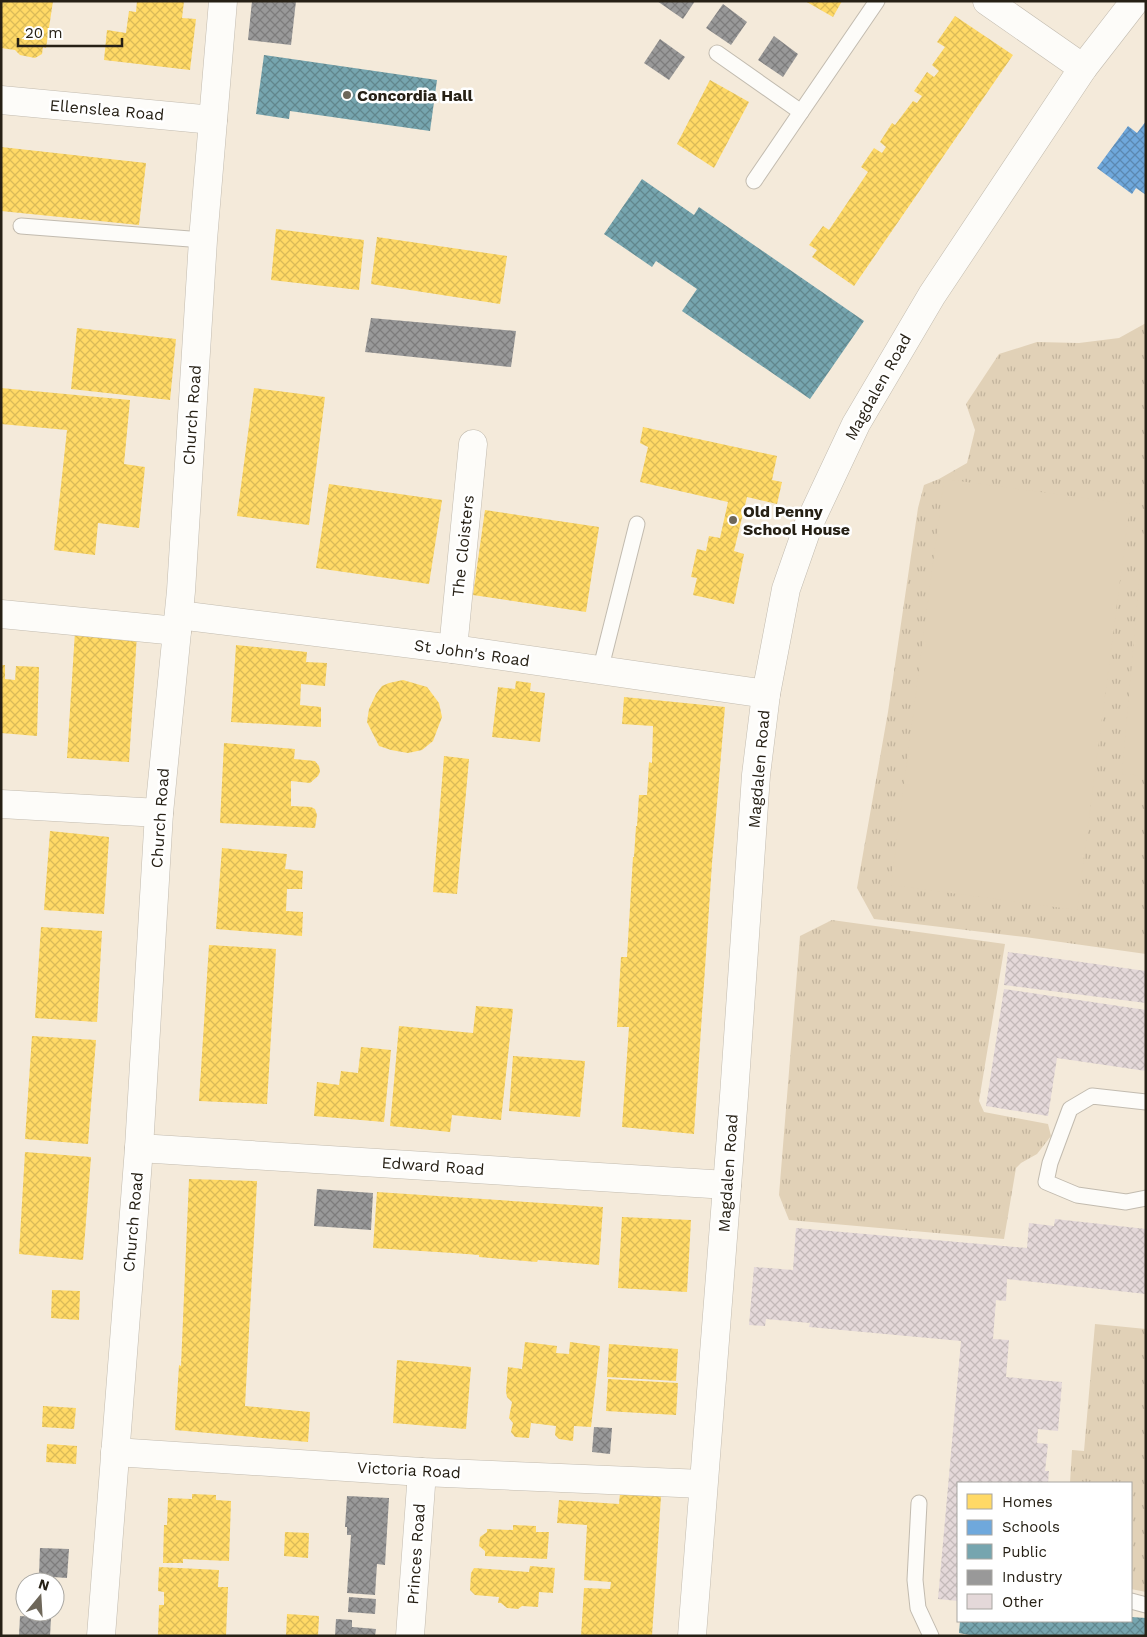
<svg xmlns="http://www.w3.org/2000/svg" width="1147" height="1637" font-family="'Work Sans',sans-serif">
<defs>
<pattern id="grass-tufts" width="24" height="20" patternUnits="userSpaceOnUse" patternTransform="scale(1.25)"><rect width="24" height="20" fill="#e1d1b7"/><path d="M3 7l-1-3M5 7V3M7 7l1-3M15 17l-1-3M17 17v-4M19 17l1-3" fill="none" stroke="#c1b39c"/></pattern>
<pattern id="homes-cross-hatch" width="8" height="8" patternUnits="userSpaceOnUse" patternTransform="scale(1.25)"><rect width="8" height="8" fill="#ffd966"/><path d="M0 0l8 8M0 8l8-8" fill="none" stroke="#daba58"/></pattern>
<pattern id="schools-cross-hatch" width="8" height="8" patternUnits="userSpaceOnUse" patternTransform="scale(1.25)"><rect width="8" height="8" fill="#6fa8dc"/><path d="M0 0l8 8M0 8l8-8" fill="none" stroke="#5b88b1"/></pattern>
<pattern id="public-cross-hatch" width="8" height="8" patternUnits="userSpaceOnUse" patternTransform="scale(1.25)"><rect width="8" height="8" fill="#76a5af"/><path d="M0 0l8 8M0 8l8-8" fill="none" stroke="#61868d"/></pattern>
<pattern id="industry-cross-hatch" width="8" height="8" patternUnits="userSpaceOnUse" patternTransform="scale(1.25)"><rect width="8" height="8" fill="#999"/><path d="M0 0l8 8M0 8l8-8" fill="none" stroke="#7d7c7c"/></pattern>
<pattern id="building-cross-hatch" width="8" height="8" patternUnits="userSpaceOnUse" patternTransform="scale(1.25)"><rect width="8" height="8" fill="#e4d8d9"/><path d="M0 0l8 8M0 8l8-8" fill="none" stroke="#c3b9b9"/></pattern>
</defs>
<rect width="100%" height="100%" fill="#f4eada"/>
<!-- grass -->
<g fill="url(#grass-tufts)">
<path d="M 1146,323 L 1146,954 L 1025,937 L 874,919 L 857,888 L 888,712 L 918,508 L 924,485 L 939,479 L 967,463 L 975,430 L 966,404 L 999,354 L 1037,342 L 1079,343 L 1119,338 Z"/>
<path d="M 832,920 L 1005,944 L 979,1101 L 984,1112 L 1048,1124 L 1051,1136 L 1037,1154 L 1021,1163 L 1016,1168 L 1004,1239 L 789,1220 L 779,1195 L 800,936 Z"/>
<path d="M 1095,1324 L 1146,1329 L 1146,1592 L 1131,1589 L 1131,1483 L 1070,1483 L 1072,1450 L 1084,1451 Z"/>
</g>
<!-- park -->
<g fill="#e1d1b7">
<path d="M 944,479 L 1130,504 L 1077,910 L 891,885 Z"/>
<path d="M 1146,505 L 1146,776 L 1122,774 Z"/>
</g>
<!-- homes -->
<g fill="url(#homes-cross-hatch)">
<path d="M 1,1 L 53,1 L 46,48 L 43,47 L 42,54 L 35,58 L 20,55 L 15,50 L 1,48 Z"/>
<path d="M 137,1 L 184,1 L 182,18 L 196,19 L 190,70 L 104,60 L 107,30 L 126,33 L 129,11 L 136,12 Z"/>
<path d="M 805,1 L 842,1 L 833,17 Z"/>
<path d="M 955,16 L 1013,55 L 854,286 L 812,257 L 817,250 L 809,245 L 823,226 L 829,230 L 868,172 L 861,167 L 874,148 L 882,153 L 886,147 L 880,142 L 892,123 L 895,125 L 913,101 L 917,103 L 922,96 L 914,91 L 927,72 L 934,77 L 939,71 L 932,65 L 945,47 L 937,42 Z"/>
<path d="M 710,80 L 749,102 L 714,168 L 677,144 Z"/>
<path d="M 1,147 L 146,163 L 139,225 L 1,211 Z"/>
<path d="M 276,229 L 364,240 L 359,290 L 271,280 Z"/>
<path d="M 377,237 L 507,256 L 500,304 L 371,284 Z"/>
<path d="M 77,328 L 176,339 L 170,400 L 71,389 Z"/>
<path d="M 1,388 L 130,400 L 124,464 L 145,467 L 139,528 L 98,523 L 95,555 L 54,550 L 67,430 L 1,424 Z"/>
<path d="M 254,388 L 325,397 L 309,525 L 237,516 Z"/>
<path d="M 643,427 L 777,456 L 772,480 L 782,482 L 777,504 L 747,497 L 734,551 L 744,554 L 734,604 L 693,595 L 697,578 L 691,577 L 697,549 L 706,551 L 709,536 L 720,538 L 728,502 L 640,482 L 648,447 L 640,443 Z"/>
<path d="M 329,484 L 442,500 L 429,584 L 316,568 Z"/>
<path d="M 485,510 L 599,527 L 586,612 L 473,595 Z"/>
<path d="M 75,631 L 137,634 L 129,762 L 67,758 Z"/>
<path d="M 236,645 L 307,652 L 306,662 L 327,663 L 325,686 L 301,684 L 300,705 L 321,707 L 321,727 L 231,722 Z"/>
<path d="M 1,665 L 5,665 L 5,679 L 15,680 L 16,666 L 39,667 L 37,736 L 1,733 Z"/>
<path d="M 403,680 L 427,687 L 439,703 L 442,717 L 433,741 L 422,750 L 408,753 L 391,750 L 379,746 L 367,722 L 369,709 L 376,694 L 382,686 L 389,683 Z"/>
<path d="M 516,681 L 531,683 L 530,691 L 545,693 L 540,742 L 492,737 L 498,687 L 515,689 Z"/>
<path d="M 624,697 L 725,707 L 712,863 L 694,1134 L 622,1127 L 629,1027 L 617,1027 L 621,957 L 627,957 L 633,857 L 634,857 L 636,826 L 637,826 L 639,795 L 647,795 L 649,762 L 652,763 L 653,726 L 622,724 Z"/>
<path d="M 224,743 L 295,749 L 294,759 L 315,761 L 319,766 L 320,772 L 318,776 L 310,783 L 291,781 L 291,806 L 311,807 L 315,809 L 317,815 L 315,828 L 220,823 Z"/>
<path d="M 444,756 L 469,759 L 457,894 L 433,892 Z"/>
<path d="M 50,831 L 109,837 L 104,914 L 44,910 Z"/>
<path d="M 222,848 L 287,854 L 285,869 L 303,871 L 302,889 L 287,889 L 286,911 L 303,912 L 302,936 L 216,929 Z"/>
<path d="M 41,927 L 102,931 L 97,1022 L 35,1018 Z"/>
<path d="M 209,945 L 276,949 L 267,1104 L 199,1101 Z"/>
<path d="M 476,1006 L 513,1009 L 501,1120 L 452,1115 L 450,1132 L 390,1126 L 399,1026 L 473,1033 Z"/>
<path d="M 32,1036 L 96,1040 L 88,1144 L 25,1139 Z"/>
<path d="M 361,1047 L 391,1050 L 384,1122 L 314,1116 L 317,1082 L 339,1085 L 341,1071 L 358,1073 Z"/>
<path d="M 513,1056 L 585,1061 L 580,1117 L 509,1111 Z"/>
<path d="M 25,1152 L 91,1157 L 83,1260 L 19,1254 Z"/>
<path d="M 189,1179 L 257,1181 L 245,1406 L 310,1412 L 308,1442 L 175,1430 L 179,1365 L 181,1366 Z"/>
<path d="M 377,1192 L 603,1207 L 599,1265 L 538,1260 L 537,1262 L 479,1257 L 479,1255 L 453,1253 L 373,1248 Z"/>
<path d="M 622,1217 L 691,1220 L 687,1292 L 618,1288 Z"/>
<path d="M 52,1290 L 80,1291 L 79,1320 L 51,1318 Z"/>
<path d="M 525,1342 L 557,1346 L 556,1353 L 569,1354 L 570,1342 L 600,1346 L 591,1427 L 574,1426 L 573,1441 L 559,1439 L 555,1435 L 556,1426 L 531,1423 L 529,1438 L 515,1437 L 511,1432 L 513,1423 L 509,1418 L 512,1402 L 507,1397 L 506,1391 L 508,1367 L 522,1369 Z"/>
<path d="M 609,1344 L 678,1349 L 676,1381 L 607,1377 Z"/>
<path d="M 397,1360 L 471,1367 L 466,1429 L 393,1423 Z"/>
<path d="M 608,1379 L 678,1383 L 676,1415 L 606,1411 Z"/>
<path d="M 43,1406 L 76,1408 L 74,1429 L 42,1427 Z"/>
<path d="M 47,1444 L 77,1446 L 76,1464 L 46,1462 Z"/>
<path d="M 620,1493 L 661,1496 L 652,1636 L 581,1636 L 584,1588 L 610,1589 L 611,1582 L 584,1580 L 587,1525 L 557,1523 L 559,1500 L 619,1504 Z"/>
<path d="M 192,1494 L 216,1495 L 216,1500 L 231,1501 L 229,1561 L 183,1559 L 183,1563 L 163,1563 L 164,1525 L 167,1525 L 168,1498 L 192,1499 Z"/>
<path d="M 513,1525 L 536,1526 L 536,1532 L 549,1532 L 547,1559 L 485,1556 L 485,1551 L 479,1546 L 480,1537 L 487,1532 L 487,1529 L 513,1530 Z"/>
<path d="M 285,1532 L 309,1533 L 308,1558 L 284,1556 Z"/>
<path d="M 530,1566 L 555,1568 L 553,1593 L 539,1592 L 538,1607 L 522,1606 L 518,1609 L 507,1608 L 501,1603 L 498,1603 L 499,1597 L 475,1595 L 470,1590 L 471,1573 L 474,1568 L 529,1572 Z"/>
<path d="M 159,1567 L 219,1570 L 218,1587 L 228,1587 L 226,1636 L 158,1636 L 159,1605 L 164,1605 L 164,1592 L 158,1591 Z"/>
<path d="M 287,1614 L 319,1616 L 318,1636 L 286,1636 Z"/>
</g>
<!-- schools -->
<path fill="url(#schools-cross-hatch)" d="M 1146,121 L 1146,195 L 1136,188 L 1132,194 L 1097,168 L 1128,126 L 1137,133 Z"/>
<!-- public -->
<g fill="url(#public-cross-hatch)">
<path d="M 264,55 L 437,80 L 430,131 L 290,111 L 289,119 L 256,114 Z"/>
<path d="M 642,179 L 694,215 L 699,207 L 864,321 L 810,399 L 682,311 L 697,289 L 656,261 L 652,267 L 604,234 Z"/>
<path d="M 1131,1617 L 1146,1618 L 1146,1636 L 975,1636 L 959,1633 L 960,1621 L 1131,1621 Z"/>
</g>
<!-- industry -->
<g fill="url(#industry-cross-hatch)">
<path d="M 252,1 L 296,1 L 291,45 L 248,40 Z"/>
<path d="M 657,1 L 695,1 L 683,19 Z"/>
<path d="M 723,4 L 747,22 L 731,45 L 706,28 Z"/>
<path d="M 774,36 L 798,54 L 783,77 L 758,60 Z"/>
<path d="M 660,39 L 685,57 L 669,80 L 644,63 Z"/>
<path d="M 371,318 L 516,331 L 511,367 L 365,352 Z"/>
<path d="M 317,1189 L 373,1193 L 371,1230 L 314,1226 Z"/>
<path d="M 594,1427 L 612,1428 L 610,1454 L 592,1452 Z"/>
<path d="M 347,1496 L 389,1498 L 385,1565 L 377,1564 L 375,1595 L 347,1593 L 351,1535 L 347,1535 L 347,1527 L 345,1527 Z"/>
<path d="M 40,1548 L 69,1549 L 67,1578 L 39,1576 Z"/>
<path d="M 349,1597 L 376,1599 L 375,1614 L 348,1612 Z"/>
<path d="M 20,1616 L 51,1618 L 50,1636 L 19,1636 Z"/>
<path d="M 336,1619 L 352,1620 L 352,1627 L 376,1629 L 375,1636 L 335,1636 Z"/>
</g>
<!-- building -->
<g fill="url(#building-cross-hatch)">
<path d="M 1008,952 L 1146,971 L 1146,1003 L 1004,985 Z"/>
<path d="M 1004,989 L 1146,1010 L 1146,1071 L 1057,1058 L 1048,1116 L 986,1106 Z"/>
<path d="M 1055,1219 L 1146,1229 L 1146,1294 L 1007,1279 L 1006,1301 L 996,1300 L 993,1339 L 1009,1340 L 1006,1377 L 1062,1382 L 1058,1431 L 1038,1429 L 1037,1443 L 1048,1444 L 1045,1471 L 1049,1471 L 1048,1483 L 958,1483 L 958,1601 L 938,1599 L 961,1341 L 809,1327 L 810,1323 L 766,1319 L 765,1326 L 749,1325 L 754,1267 L 793,1270 L 796,1228 L 1027,1248 L 1029,1223 L 1054,1226 Z"/>
</g>
<g fill="none" stroke-linecap="round" stroke-linejoin="round">
<!-- service casing -->
<g stroke="#c2bbaf" stroke-width="17">
<g id="service">
<path d="M 717,53 L 801,112 L 877,1"/>
<path d="M 754,181 L 801,112"/>
<path d="M 21,226 L 203,240"/>
<path d="M 600,671 L 637,524"/>
<path d="M 1146,1102 L 1092,1096 L 1070,1109 L 1050,1163 L 1046,1182 L 1077,1195 L 1126,1202 L 1146,1198"/>
<path d="M 919,1503 L 915,1580 L 918,1608 L 931,1636"/>
<path d="M 1131,1601 L 1146,1605"/>
</g>
</g>
<!-- minor casing -->
<g stroke="#c2bbaf" stroke-width="29">
<g id="minor">
<path d="M 987,1 L 1083,68"/>
<path d="M 1,100 L 213,120"/>
<path d="M 1,614 L 177,631"/>
<path d="M 179,615 L 453,649 L 766,694"/>
<path d="M 453,649 L 473,444"/>
<path d="M 1,804 L 159,813"/>
<path d="M 139,1148 L 727,1185"/>
<path d="M 115,1452 L 422,1472 L 703,1484"/>
<path d="M 101,1636 L 139,1148 L 159,813 L 181,591 L 203,240 L 223,1"/>
<path d="M 410,1636 L 422,1472"/>
<path d="M 692,1636 L 734,1096 L 756,775 L 766,694 L 786,589 L 808,526 L 856,424 L 932,295 L 1083,68 L 1135,1"/>
</g>
</g>
<!-- service -->
<use href="#service" stroke="#fdfcf9" stroke-width="15"/>
<!-- minor -->
<use href="#minor" stroke="#fdfcf9" stroke-width="28"/>
</g>
<!-- markers -->
<g fill="#6e675a" stroke="#fff" stroke-width="2">
<circle cx="347" cy="95" r="5"/>
<circle cx="733" cy="520" r="5"/>
</g>
<g text-anchor="middle" dominant-baseline="central" stroke-width="5" stroke-linejoin="round" paint-order="stroke">
<!-- poi labels -->
<g font-size="16" font-weight="bold" fill="#262015" stroke="#fff" text-anchor="start">
<text x="357" y="95">Concordia Hall</text>
<text x="743" y="511">Old Penny<tspan x="743" dy="18">School House</tspan></text>
</g>
<!-- street labels -->
<g font-size="16" fill="#262015" stroke="#fff">
<text transform="translate(107 110) rotate(5)">Ellenslea Road</text>
<text transform="translate(878 387) rotate(-61)">Magdalen Road</text>
<text transform="translate(192 415) rotate(-86)">Church Road</text>
<text transform="translate(463 546) rotate(-84)">The Cloisters</text>
<text transform="translate(472 653) rotate(8)">St John's Road</text>
<text transform="translate(759 769) rotate(-85)">Magdalen Road</text>
<text transform="translate(160 818) rotate(-86)">Church Road</text>
<text transform="translate(433 1166) rotate(4)">Edward Road</text>
<text transform="translate(728 1173) rotate(-86)">Magdalen Road</text>
<text transform="translate(133 1222) rotate(-85)">Church Road</text>
<text transform="translate(409 1470) rotate(3)">Victoria Road</text>
<text transform="translate(416 1554) rotate(-86)">Princes Road</text>
</g>
</g>
<!-- border -->
<rect width="1147" height="1637" fill="none" stroke="#262015" stroke-width="5"/>
<!-- legend -->
<rect x="957" y="1482" width="175" height="140" fill="#ffffff" stroke="#a8a6a1"/>
<rect x="967" y="1494" width="25" height="15" fill="#ffd966" stroke="#a8a6a1"/>
<text x="1002" y="1507" font-size="15" fill="#262015">Homes</text>
<rect x="967" y="1520" width="25" height="15" fill="#6fa8dc" stroke="#a8a6a1"/>
<text x="1002" y="1532" font-size="15" fill="#262015">Schools</text>
<rect x="967" y="1544" width="25" height="15" fill="#76a5af" stroke="#a8a6a1"/>
<text x="1002" y="1557" font-size="15" fill="#262015">Public</text>
<rect x="967" y="1570" width="25" height="15" fill="#999999" stroke="#a8a6a1"/>
<text x="1002" y="1582" font-size="15" fill="#262015">Industry</text>
<rect x="967" y="1594" width="25" height="15" fill="#e4d8d9" stroke="#a8a6a1"/>
<text x="1002" y="1607" font-size="15" fill="#262015">Other</text>
<!-- north arrow -->
<g transform="translate(40 1597) rotate(18)"><circle r="24" fill="#ffffff" stroke="#a8a6a1"/>
<path d="M0-4L9 19L0 12L-9 19Z" fill="#6e675a"/>
<text y="-8" font-size="14" font-weight="bold" text-anchor="middle" fill="#262015">N</text>
</g>
<!-- scale -->
<path d="M18 38v8h104v-8" fill="none" stroke="#262015" stroke-width="2.5"/>
<text x="25" y="38" font-size="15" fill="#262015" stroke="#ffffff" stroke-width="4" paint-order="stroke">20 m</text>
</svg>
